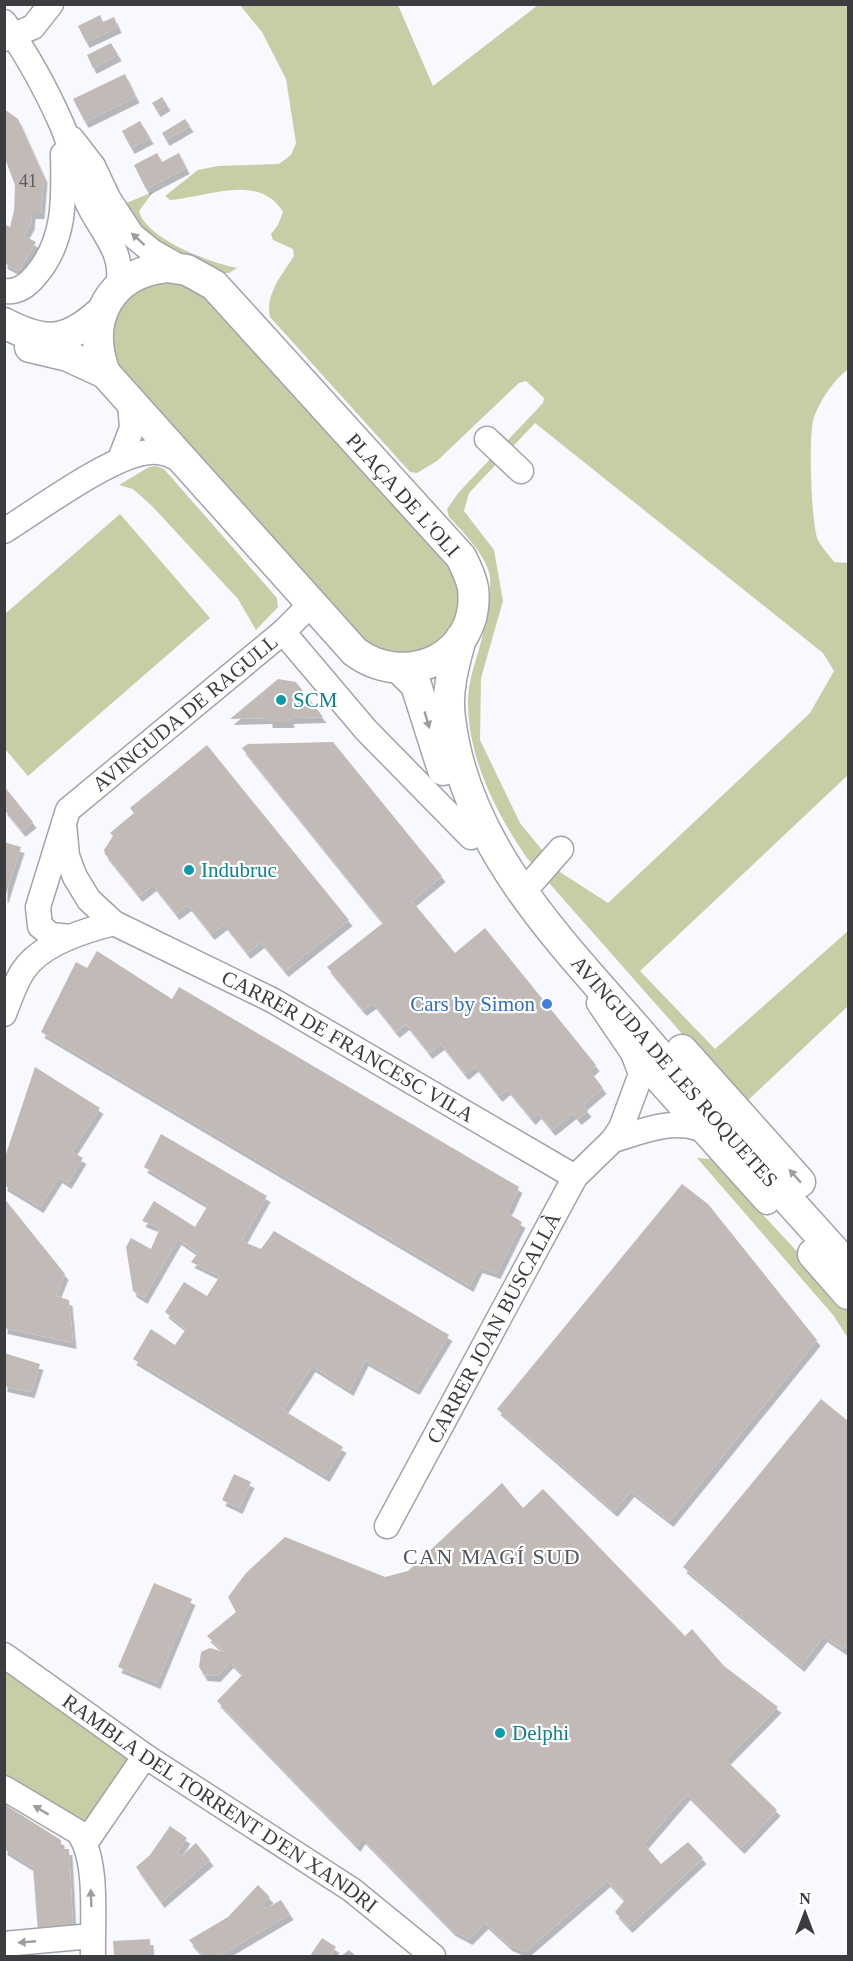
<svg xmlns="http://www.w3.org/2000/svg" width="853" height="1961" font-family="'Times New Roman',serif">
<defs>
<filter id="shadow"><feDropShadow dx="3.5" dy="6" stdDeviation="0" flood-color="#0004"/></filter>
</defs>
<rect width="100%" height="100%" fill="#f8f9fe"/>
<!-- green -->
<g fill="#c8cda5" fill-rule="evenodd">
<path d="M 240,5 L 398,5 L 433,86 L 538,5 L 848,5 L 848,369 C 833,381 821,399 814,417 C 808,431 811,526 818,540 C 822,548 829,555 834,562 L 848,563 L 848,775 L 640,971 L 715,1049 L 848,931 L 848,1006 L 744,1104 L 527,858 C 496,813 468,758 468,702 C 468,685 473,669 478,653 C 483,636 494,588 489,572 C 483,552 463,532 449,517 L 447,509 L 459,492 L 543,403 L 544,398 L 526,381 L 519,383 L 437,461 L 417,473 L 410,472 L 270,317 C 265,294 282,275 294,256 L 293,249 L 273,240 L 271,234 L 278,225 L 283,212 C 260,172 204,198 170,200 L 165,196 L 198,170 L 218,166 L 279,164 L 291,155 L 296,143 L 286,79 L 262,32 ZM 535,423 L 823,653 L 834,671 L 810,713 L 608,903 L 560,872 L 520,823 L 480,740 L 481,678 L 503,601 L 494,550 L 464,511 L 469,493 Z"/>
<path d="M 153,192 L 139,211 C 146,239 211,263 237,268 L 229,273 L 222,273 L 168,250 L 147,233 L 124,204 Z"/>
<path d="M 149,281 L 192,283 L 461,579 L 456,632 L 423,659 L 366,650 L 112,366 L 114,310 Z"/>
<path d="M 156,466 L 164,469 L 277,598 L 278,607 L 256,630 L 238,599 L 152,506 L 133,489 L 119,485 L 149,467 Z"/>
<path d="M 120,514 L 210,618 L 28,776 L 5,749 L 5,614 Z"/>
<path d="M 697,1158 L 711,1159 L 819,1275 L 848,1312 L 848,1338 L 833,1315 Z"/>
<path d="M 5,1655 L 145,1756 L 86,1842 L 5,1788 Z"/>
</g>
<!-- building -->
<g fill="#c2bab7" filter="url(#shadow)">
<path d="M 100,15 L 103,22 L 114,17 L 118,27 L 86,42 L 78,26 Z"/>
<path d="M 111,43 L 118,55 L 93,68 L 87,55 Z"/>
<path d="M 125,74 L 136,97 L 85,122 L 73,99 Z"/>
<path d="M 162,97 L 167,105 L 157,111 L 152,103 Z"/>
<path d="M 4,109 L 18,119 L 44,177 L 41,213 L 32,213 L 31,224 L 24,236 L 36,242 L 19,271 L 4,263 L 4,224 L 10,227 L 14,211 L 15,185 L 4,156 Z"/>
<path d="M 185,119 L 190,126 L 166,140 L 162,133 Z"/>
<path d="M 140,121 L 150,138 L 131,148 L 122,131 Z"/>
<path d="M 157,153 L 162,162 L 179,153 L 186,168 L 146,189 L 134,165 Z"/>
<path d="M 278,679 L 296,682 L 323,717 L 290,718 L 291,722 L 269,722 L 269,718 L 230,719 Z"/>
<path d="M 333,742 L 442,876 L 412,901 L 455,953 L 485,928 L 596,1065 L 590,1071 L 603,1088 L 583,1105 L 588,1111 L 578,1119 L 573,1113 L 552,1130 L 538,1113 L 532,1119 L 507,1089 L 499,1096 L 475,1066 L 465,1074 L 441,1044 L 429,1053 L 406,1024 L 396,1032 L 373,1003 L 363,1010 L 327,967 L 383,923 L 242,748 L 248,744 Z"/>
<path d="M 207,745 L 349,920 L 285,971 L 261,942 L 247,953 L 224,924 L 211,934 L 188,905 L 176,914 L 153,885 L 139,896 L 105,854 L 104,850 L 113,836 L 110,833 L 134,813 L 130,808 Z"/>
<path d="M 4,786 L 33,822 L 22,831 L 4,809 Z"/>
<path d="M 4,842 L 21,847 L 5,897 L 4,897 Z"/>
<path d="M 97,951 L 172,999 L 179,987 L 519,1187 L 507,1213 L 522,1222 L 497,1273 L 479,1267 L 470,1286 L 41,1032 L 76,962 L 87,968 Z"/>
<path d="M 35,1067 L 100,1108 L 72,1152 L 83,1158 L 68,1183 L 59,1177 L 40,1207 L 4,1185 L 4,1160 Z"/>
<path d="M 161,1134 L 267,1196 L 242,1241 L 261,1249 L 274,1231 L 449,1335 L 416,1389 L 365,1360 L 350,1390 L 312,1366 L 283,1410 L 343,1447 L 326,1476 L 133,1359 L 151,1329 L 175,1345 L 186,1329 L 165,1312 L 184,1282 L 207,1296 L 220,1276 L 191,1262 L 198,1253 L 178,1239 L 144,1298 L 133,1291 L 126,1247 L 131,1238 L 151,1249 L 160,1228 L 142,1221 L 154,1201 L 195,1227 L 208,1205 L 144,1167 Z"/>
<path d="M 682,1184 L 708,1204 L 817,1340 L 670,1521 L 631,1491 L 614,1511 L 497,1409 Z"/>
<path d="M 4,1198 L 65,1274 L 56,1296 L 69,1300 L 73,1343 L 4,1328 Z"/>
<path d="M 4,1353 L 40,1364 L 31,1392 L 4,1386 Z"/>
<path d="M 821,1399 L 848,1421 L 848,1643 L 843,1649 L 824,1636 L 801,1666 L 683,1567 Z"/>
<path d="M 234,1474 L 251,1482 L 239,1508 L 222,1500 Z"/>
<path d="M 502,1483 L 523,1508 L 543,1489 L 685,1636 L 692,1629 L 724,1666 L 778,1707 L 726,1760 L 777,1810 L 741,1848 L 687,1794 L 644,1844 L 661,1864 L 688,1842 L 703,1858 L 629,1927 L 615,1912 L 625,1900 L 607,1881 L 525,1952 L 509,1945 L 485,1923 L 469,1939 L 452,1930 L 362,1838 L 357,1846 L 217,1701 L 243,1674 L 230,1662 L 217,1676 L 204,1675 L 199,1667 L 201,1652 L 210,1648 L 224,1652 L 207,1636 L 236,1612 L 228,1597 L 246,1573 L 285,1537 L 385,1577 L 408,1571 Z"/>
<path d="M 154,1583 L 192,1599 L 157,1683 L 118,1667 Z"/>
<path d="M 4,1804 L 61,1840 L 61,1849 L 69,1849 L 73,1927 L 38,1932 L 33,1867 L 4,1849 Z"/>
<path d="M 170,1826 L 187,1838 L 177,1853 L 180,1857 L 196,1843 L 210,1860 L 161,1902 L 136,1867 L 150,1855 Z"/>
<path d="M 258,1885 L 270,1897 L 262,1905 L 265,1909 L 281,1900 L 290,1914 L 219,1956 L 203,1956 L 189,1940 L 228,1917 Z"/>
<path d="M 322,1938 L 336,1947 L 330,1956 L 310,1956 Z"/>
<path d="M 150,1939 L 151,1956 L 114,1956 L 113,1941 Z"/>
<path d="M 349,1950 L 356,1956 L 341,1956 Z"/>
</g>
<g fill="none" stroke-linecap="round" stroke-linejoin="round">
<!-- minor casing -->
<g stroke="#a2a4ab" stroke-width="27">
<g id="minor">
<path d="M 4,22 C 27,54 46,89 62,125 C 72,149 77,175 86,199 C 98,229 126,251 118,286"/>
<path d="M 4,39 L 33,27 L 51,4"/>
<path d="M 72,139 L 93,166 L 108,198 L 132,235 L 153,252 L 185,270"/>
<path d="M 4,291 C 18,293 28,285 36,275 C 66,240 64,197 63,154"/>
<path d="M 487,439 L 521,471"/>
<path d="M 120,459 L 132,428 L 130,402"/>
<path d="M 4,531 C 38,510 114,453 151,452 C 162,451 172,455 181,461"/>
<path d="M 283,632 L 366,730 L 471,837"/>
<path id="s1" d="M 64,824 L 67,856 L 75,877 L 89,900 L 114,923 L 272,1000 L 575,1177"/>
<path d="M 533,881 L 561,849"/>
<path id="s2" d="M 70,937 L 51,935 L 40,926 L 38,907 L 68,810 L 283,632 L 312,603"/>
<path d="M 599,1003 L 633,1053 L 767,1202"/>
<path d="M 4,1014 C 9,1001 15,983 23,971 C 40,944 86,930 114,923"/>
<path d="M 613,1140 C 641,1132 669,1119 698,1128"/>
<path id="s3" d="M 387,1526 L 575,1177 L 613,1140 L 621,1128 L 641,1074 L 633,1053"/>
<path id="s4" d="M 4,1655 L 145,1756 L 352,1890 L 433,1956"/>
<path d="M 4,1788 L 78,1832 C 99,1859 92,1923 93,1956"/>
<path d="M 86,1842 L 145,1756"/>
<path d="M 4,1944 L 92,1936"/>
</g>
</g>
<!-- major casing -->
<g stroke="#a2a4ab" stroke-width="33">
<g id="major">
<path d="M 167,267 L 187,270 L 214,285 L 461,557 C 466,567 471,577 473,588 C 481,656 407,690 355,652 L 105,373 C 85,320 109,273 167,267 Z"/>
<path d="M 4,323 C 46,345 67,343 101,312"/>
<path d="M 30,347 L 68,356 L 105,373"/>
<path id="s5" d="M 461,638 C 454,664 446,691 450,718 C 465,847 562,943 642,1035 C 710,1114 779,1190 848,1266"/>
<path d="M 401,670 L 416,685 L 443,770"/>
<path d="M 682,1050 L 800,1182"/>
<path d="M 813,1254 L 848,1294"/>
</g>
</g>
<!-- minor -->
<use href="#minor" stroke="#fff" stroke-width="24"/>
<!-- major -->
<use href="#major" stroke="#fff" stroke-width="30"/>
</g>
<!-- one-way arrows -->
<defs><path id="oneway-solid" d="M-6-.8H1V-3.2L6.5 0L1 3.2V.8H-6Z" transform="scale(1.5)"/></defs>
<g fill="#9e9ea0">
<use href="#oneway-solid" transform="translate(138 239) rotate(-138)"/>
<use href="#oneway-solid" transform="translate(427 720) rotate(74)"/>
<use href="#oneway-solid" transform="translate(795 1176) rotate(-132)"/>
<use href="#oneway-solid" transform="translate(41 1810) rotate(-149)"/>
<use href="#oneway-solid" transform="translate(91 1898) rotate(-92)"/>
<use href="#oneway-solid" transform="translate(27 1942) rotate(175)"/>
</g>
<!-- markers -->
<g fill="#0f9aa8" stroke="#fff" stroke-width="2">
<circle cx="281" cy="700" r="6"/>
<circle cx="189" cy="870" r="6"/>
<circle cx="500" cy="1733" r="6"/>
</g>
<circle fill="#3f7fe0" stroke="#fff" stroke-width="2" cx="547" cy="1004" r="6"/>
<g text-anchor="middle" dominant-baseline="central" stroke-width="4.5" stroke-linejoin="round" paint-order="stroke">
<!-- number labels -->
<g font-size="18" fill="#5e5c5e">
<text x="28" y="181">41</text>
</g>
<!-- street labels -->
<g font-size="21" fill="#3c3d40" stroke="#fff">
<text transform="translate(403 495) rotate(48)">PLAÇA DE L'OLI</text>
<text stroke="none"><textPath href="#s2" startOffset="306">AVINGUDA DE RAGULL</textPath></text>
<text stroke="none"><textPath href="#s1" startOffset="380">CARRER DE FRANCESC VILA</textPath></text>
<text stroke="none"><textPath href="#s5" startOffset="507">AVINGUDA DE LES ROQUETES</textPath></text>
<text stroke="none"><textPath href="#s3" startOffset="225">CARRER JOAN BUSCALLÀ</textPath></text>
<text stroke="none"><textPath href="#s4" startOffset="262">RAMBLA DEL TORRENT D'EN XANDRI</textPath></text>
</g>
<!-- culture labels -->
<g font-size="21" fill="#0d838f" stroke="#fff" text-anchor="start">
<text x="293" y="700">SCM</text>
<text x="201" y="870">Indubruc</text>
<text x="512" y="1733">Delphi</text>
</g>
<!-- shop labels -->
<g font-size="21" fill="#366cbe" stroke="#fff" text-anchor="end">
<text x="535" y="1004">Cars by Simon</text>
</g>
<!-- neighbourhood labels -->
<g font-size="22" letter-spacing="1.5" fill="#54575d" stroke="#fff">
<text x="492" y="1556">CAN MAGÍ SUD</text>
</g>
</g>
<!-- border -->
<rect width="853" height="1961" fill="none" stroke="#3c3d40" stroke-width="12"/>
<!-- north arrow -->
<g transform="translate(805 1913)" stroke="#ffffff" stroke-width="4.5" paint-order="stroke">
<path d="M0-4.5L10 22L0 15L-10 22Z" fill="#3c3d40"/>
<text y="-9" font-size="16" font-weight="bold" text-anchor="middle" fill="#3c3d40">N</text>
</g>
</svg>
